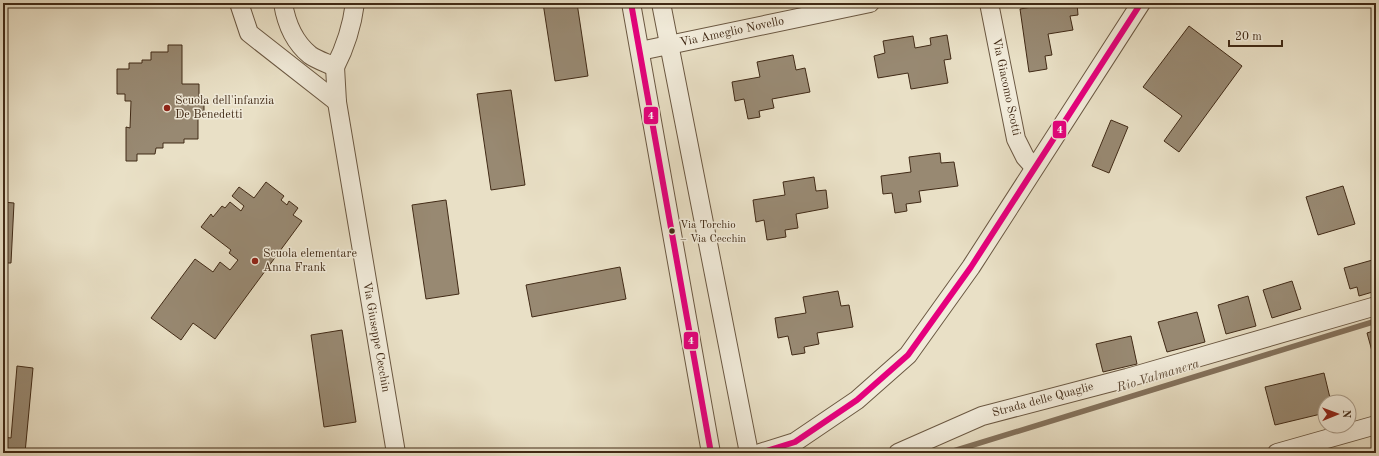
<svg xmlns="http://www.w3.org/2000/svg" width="1379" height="456" font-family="'Old Standard TT',serif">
<rect width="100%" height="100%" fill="#e9e0c6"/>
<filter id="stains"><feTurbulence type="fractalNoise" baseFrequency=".005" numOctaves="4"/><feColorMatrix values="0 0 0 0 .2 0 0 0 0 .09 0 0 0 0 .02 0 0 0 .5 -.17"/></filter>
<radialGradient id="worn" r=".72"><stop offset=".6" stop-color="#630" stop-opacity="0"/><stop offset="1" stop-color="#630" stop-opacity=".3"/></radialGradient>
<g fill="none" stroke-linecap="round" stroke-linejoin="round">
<!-- stream -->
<path stroke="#84725c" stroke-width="5.5" d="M 947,453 L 1376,321"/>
</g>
<!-- building -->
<g fill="#988972" stroke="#412a16">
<path d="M 543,3 L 577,3 L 588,76 L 555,81 Z"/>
<path d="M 690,3 L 713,3 L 691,7 Z"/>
<path d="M 1056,3 L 1077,3 L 1078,15 L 1070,16 L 1073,30 L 1048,34 L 1052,55 L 1045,56 L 1047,69 L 1029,72 L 1020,9 Z"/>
<path d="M 1189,26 L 1242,66 L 1179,152 L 1164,141 L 1182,116 L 1143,87 Z"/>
<path d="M 947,35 L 951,59 L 944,60 L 948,83 L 911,89 L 908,73 L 878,78 L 874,56 L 885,53 L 883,41 L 913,36 L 915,48 L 931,45 L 930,38 Z"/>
<path d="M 168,45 L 182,45 L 182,84 L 199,84 L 199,98 L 204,98 L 204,114 L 198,114 L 198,139 L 184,139 L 184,143 L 163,143 L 163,148 L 156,148 L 155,154 L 137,154 L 137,161 L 126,161 L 126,127 L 130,128 L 131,101 L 125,101 L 125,94 L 117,94 L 117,69 L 129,69 L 129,63 L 142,63 L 142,60 L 151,60 L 151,52 L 168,52 Z"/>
<path d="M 793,55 L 796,70 L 805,68 L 810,92 L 772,99 L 774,108 L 759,111 L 760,117 L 748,119 L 744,99 L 735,101 L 732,82 L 760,77 L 757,62 Z"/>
<path d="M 511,90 L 525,185 L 491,190 L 477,94 Z"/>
<path d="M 1111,120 L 1128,127 L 1109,173 L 1092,166 Z"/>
<path d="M 940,153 L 941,163 L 954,162 L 958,186 L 919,191 L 921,202 L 906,204 L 907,211 L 895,213 L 892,193 L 883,194 L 881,176 L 911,172 L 909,157 Z"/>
<path d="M 814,177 L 816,191 L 826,190 L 828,208 L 796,214 L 798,228 L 785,230 L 786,237 L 767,240 L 764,220 L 756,222 L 753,200 L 785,195 L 783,182 Z"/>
<path d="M 266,182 L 284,196 L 281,200 L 287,205 L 289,201 L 298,208 L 293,215 L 302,221 L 215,339 L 193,323 L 181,340 L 151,318 L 195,259 L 213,272 L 220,262 L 230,270 L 238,260 L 229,253 L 231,250 L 201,227 L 211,214 L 213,217 L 222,206 L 225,208 L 230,202 L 241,211 L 244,206 L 232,196 L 239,187 L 254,198 Z"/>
<path d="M 1343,186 L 1355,224 L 1318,235 L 1306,197 Z"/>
<path d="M 446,200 L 459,294 L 426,299 L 412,205 Z"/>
<path d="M 3,202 L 14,203 L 11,263 L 3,263 Z"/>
<path d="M 1376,259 L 1376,291 L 1359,296 L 1357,287 L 1350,289 L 1344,268 Z"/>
<path d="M 620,267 L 626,299 L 532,317 L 526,285 Z"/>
<path d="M 1292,281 L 1301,309 L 1272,318 L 1263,290 Z"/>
<path d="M 838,291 L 841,306 L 849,305 L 853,327 L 817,333 L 819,344 L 804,347 L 805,353 L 792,355 L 788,336 L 778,338 L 775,318 L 806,313 L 803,297 Z"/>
<path d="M 1248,296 L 1256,326 L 1226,334 L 1218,305 Z"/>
<path d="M 1197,312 L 1205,342 L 1167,352 L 1158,322 Z"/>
<path d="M 342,330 L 356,422 L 324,427 L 311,335 Z"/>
<path d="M 1376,330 L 1376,362 L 1375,362 L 1367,333 Z"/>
<path d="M 1131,336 L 1137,364 L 1103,372 L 1096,344 Z"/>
<path d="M 17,366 L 33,368 L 25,453 L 3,453 L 3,437 L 11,438 Z"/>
<path d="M 1324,373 L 1331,402 L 1325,402 L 1325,413 L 1275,425 L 1265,387 Z"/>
</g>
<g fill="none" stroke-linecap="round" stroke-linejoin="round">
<!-- minor casing -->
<g stroke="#6b5842" stroke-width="20">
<g id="minor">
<path d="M 239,3 L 249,33 L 337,102"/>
<path d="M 283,3 C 286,22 294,42 310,55 C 317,60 327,63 335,67 C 346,46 352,26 355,3"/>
<path d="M 631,3 L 711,453"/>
<path d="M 661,3 L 749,453"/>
<path d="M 989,3 L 1016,139 L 1025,157 L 1034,167"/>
<path d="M 640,51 L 870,3"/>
<path d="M 335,67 L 337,102 L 396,453"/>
<path d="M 760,453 L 795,442 L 857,400 L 908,355 L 971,267 L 1141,3"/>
<path d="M 898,453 L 982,416 L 1127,378 L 1376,306"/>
<path d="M 1277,453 L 1376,425"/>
</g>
</g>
<!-- minor -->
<use href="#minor" stroke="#f1ebda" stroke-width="18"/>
<!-- bus-1 casing -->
<g stroke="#f1ebda" stroke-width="9">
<g id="bus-1">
<path d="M 631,3 L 711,453"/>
<path d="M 760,453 L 795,442 L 857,400 L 908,355 L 971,267 L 1141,3"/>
</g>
</g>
<!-- bus-1 -->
<use href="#bus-1" stroke="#e5007d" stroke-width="6"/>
</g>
<!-- markers -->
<g fill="#8f2418" stroke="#f1ebda" stroke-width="1.5">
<circle cx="167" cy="108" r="4"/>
<circle cx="255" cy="261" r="4"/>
</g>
<circle fill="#412a16" stroke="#f1ebda" stroke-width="1.5" cx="672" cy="231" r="3.5"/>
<g text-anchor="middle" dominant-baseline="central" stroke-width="3" stroke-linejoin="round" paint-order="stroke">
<!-- bus labels -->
<g font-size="11" fill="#412a16" stroke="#f1ebda" text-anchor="start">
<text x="680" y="225">Via Torchio<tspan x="680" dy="14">– Via Cecchin</tspan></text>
</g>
<!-- street labels -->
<g font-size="12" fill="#412a16" stroke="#f1ebda">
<text transform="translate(732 32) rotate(-12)">Via Ameglio Novello</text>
<text transform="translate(1006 87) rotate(78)">Via Giacomo Scotti</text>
<text transform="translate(376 337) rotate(80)">Via Giuseppe Cecchin</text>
<text transform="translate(1043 400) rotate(-15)">Strada delle Quaglie</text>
</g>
<!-- poi labels -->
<g font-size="12" fill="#412a16" stroke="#f1ebda" text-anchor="start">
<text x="175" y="101">Scuola dell'infanzia<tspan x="175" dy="14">De Benedetti</tspan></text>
<text x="263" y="254">Scuola elementare<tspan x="263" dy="14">Anna Frank</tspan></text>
</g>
<!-- water labels -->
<g font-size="13" font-style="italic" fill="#624e39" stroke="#f1ebda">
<text transform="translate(1158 376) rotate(-17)">Rio Valmanera</text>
</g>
</g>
<g stroke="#f1ebda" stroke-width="1.5">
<rect x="643" y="106" width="16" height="19" rx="4" fill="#e5007d"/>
<rect x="1052" y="120" width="15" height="19" rx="4" fill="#e5007d"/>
<rect x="683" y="331" width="16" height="19" rx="4" fill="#e5007d"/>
</g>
<g font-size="11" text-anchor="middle" font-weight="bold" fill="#fff">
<text x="651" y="119">4</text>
<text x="1060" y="133">4</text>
<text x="691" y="344">4</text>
</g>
<!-- margin -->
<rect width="1379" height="456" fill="none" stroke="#e9e0c6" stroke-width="16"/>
<rect x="4" y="4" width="1371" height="448" fill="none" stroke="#412a16" stroke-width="2"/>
<rect x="8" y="8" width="1363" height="440" fill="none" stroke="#412a16"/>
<!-- north arrow -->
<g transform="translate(1337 414) rotate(89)"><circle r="19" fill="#f1ebda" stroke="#ab9e8c"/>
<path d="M0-3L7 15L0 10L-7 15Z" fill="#8f2418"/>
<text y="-6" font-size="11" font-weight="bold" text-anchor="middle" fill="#412a16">N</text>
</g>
<!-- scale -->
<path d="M1229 40v6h53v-6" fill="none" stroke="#412a16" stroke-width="2"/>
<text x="1235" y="40" font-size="12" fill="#412a16" stroke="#f1ebda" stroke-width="3" paint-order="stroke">20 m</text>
<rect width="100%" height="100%" filter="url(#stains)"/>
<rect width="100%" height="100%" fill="url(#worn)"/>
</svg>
